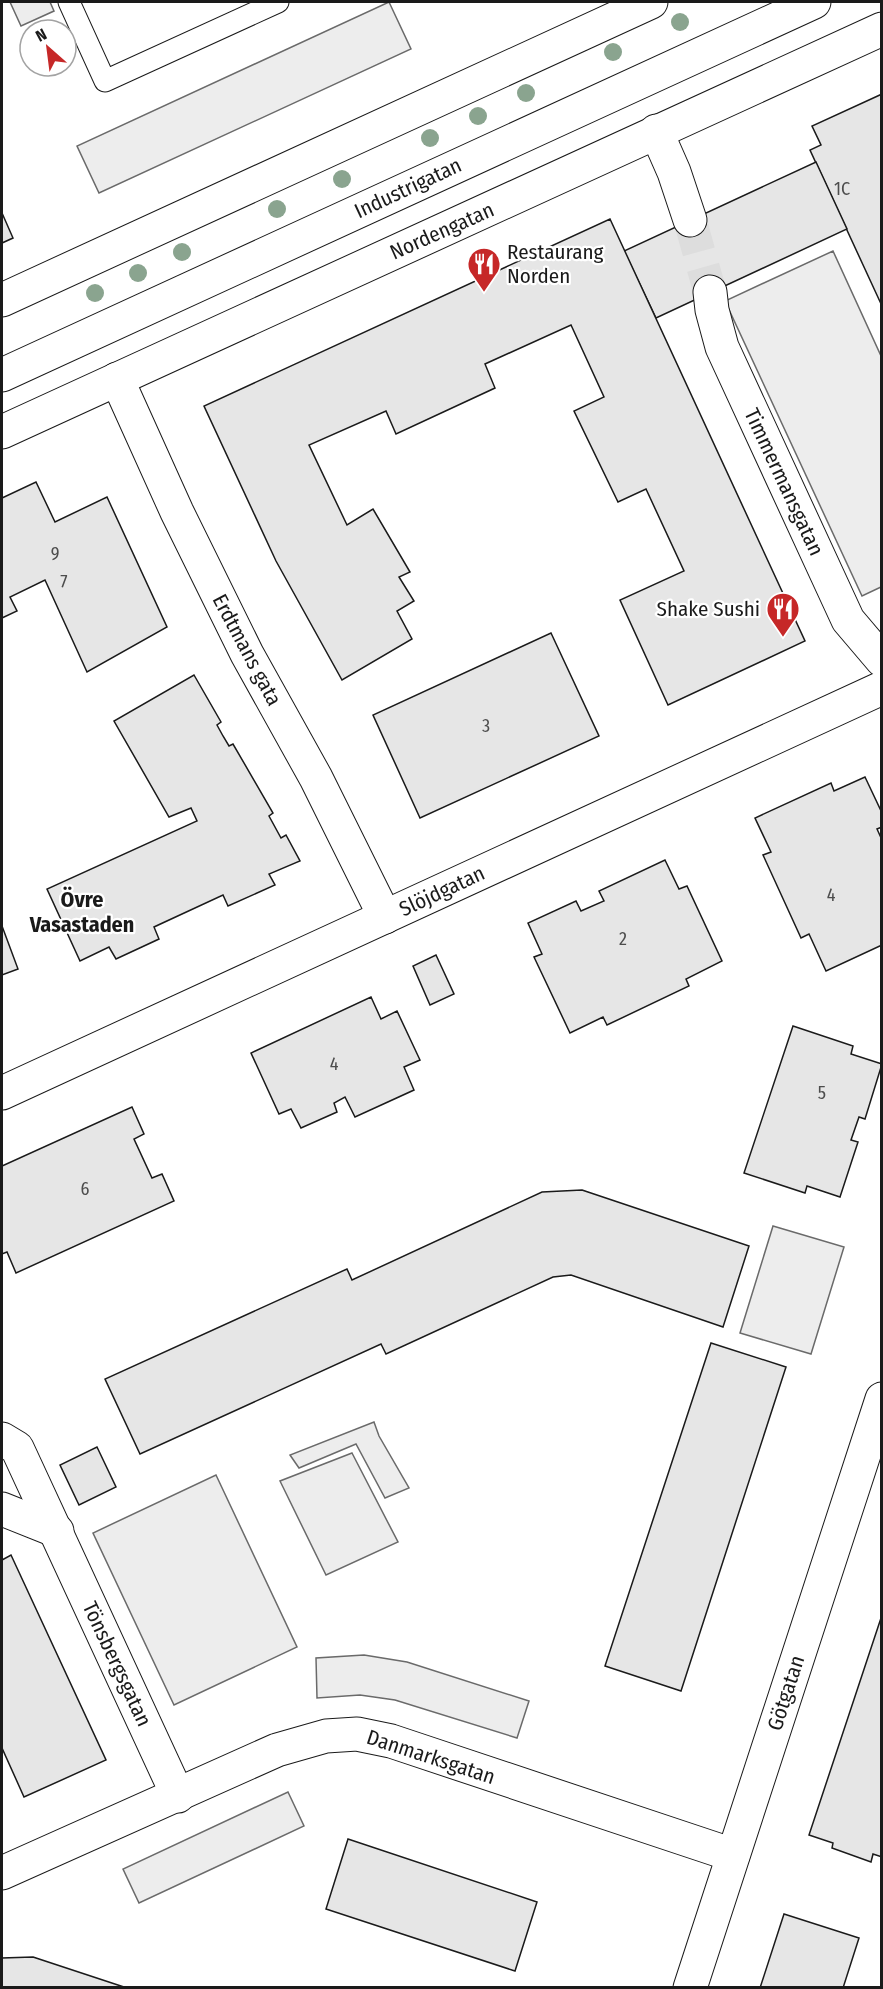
<svg xmlns="http://www.w3.org/2000/svg" width="883" height="1989" font-family="'Fira Sans Condensed',sans-serif">
<rect width="100%" height="100%" fill="#fff"/>
<!-- built -->
<g fill="#ededed" stroke="#6a6a6a" stroke-width="1.5">
<path d="M 10,2 L 50,2 L 54,11 L 21,26 Z"/>
<path d="M 389,2 L 411,49 L 99,193 L 77,146 Z"/>
<path d="M 833,251 L 881,356 L 881,587 L 862,596 L 725,301 Z"/>
<path d="M 773,1226 L 844,1247 L 811,1354 L 740,1333 Z"/>
<path d="M 374,1422 L 379,1436 L 409,1488 L 385,1498 L 356,1444 L 299,1468 L 290,1455 Z"/>
<path d="M 352,1453 L 398,1542 L 326,1575 L 280,1481 Z"/>
<path d="M 216,1475 L 297,1647 L 174,1705 L 93,1533 Z"/>
<path d="M 364,1655 L 407,1662 L 529,1701 L 517,1738 L 395,1700 L 360,1695 L 317,1698 L 316,1658 Z"/>
<path d="M 288,1792 L 304,1826 L 139,1903 L 123,1869 Z"/>
</g>
<!-- building -->
<g fill="#e6e6e6" stroke="#1a1a1a" stroke-width="1.5">
<path d="M 882,94 L 882,306 L 810,150 L 821,145 L 812,126 Z"/>
<path d="M 816,162 L 847,229 L 656,318 L 624,251 Z"/>
<path d="M 2,213 L 13,238 L 2,243 Z"/>
<path d="M 610,219 L 805,641 L 668,705 L 620,600 L 684,571 L 646,489 L 618,502 L 574,411 L 604,397 L 571,325 L 485,364 L 495,388 L 396,434 L 386,411 L 309,445 L 347,525 L 373,509 L 410,572 L 399,577 L 414,601 L 397,611 L 412,639 L 342,680 L 276,561 L 204,406 Z"/>
<path d="M 36,482 L 55,522 L 107,497 L 167,627 L 87,672 L 45,580 L 10,597 L 17,611 L 2,618 L 2,498 Z"/>
<path d="M 551,633 L 599,736 L 420,818 L 373,715 Z"/>
<path d="M 194,675 L 221,722 L 217,725 L 223,736 L 229,746 L 233,744 L 273,813 L 269,816 L 281,838 L 286,835 L 300,861 L 269,874 L 275,885 L 228,906 L 223,895 L 154,927 L 159,939 L 116,959 L 109,947 L 80,961 L 47,889 L 197,821 L 191,808 L 169,817 L 114,721 Z"/>
<path d="M 865,777 L 882,813 L 882,827 L 877,829 L 882,840 L 882,945 L 826,971 L 809,934 L 801,938 L 763,855 L 771,852 L 755,818 L 831,783 L 834,791 Z"/>
<path d="M 665,860 L 679,889 L 687,886 L 722,961 L 686,979 L 689,986 L 607,1025 L 603,1017 L 570,1033 L 534,957 L 542,954 L 528,923 L 576,901 L 581,911 L 604,901 L 599,891 Z"/>
<path d="M 2,926 L 18,969 L 2,975 Z"/>
<path d="M 436,955 L 454,994 L 430,1005 L 413,966 Z"/>
<path d="M 371,997 L 381,1019 L 397,1011 L 420,1060 L 404,1067 L 414,1090 L 355,1117 L 345,1097 L 334,1103 L 337,1112 L 301,1128 L 291,1109 L 279,1114 L 251,1053 Z"/>
<path d="M 793,1026 L 853,1046 L 851,1054 L 882,1064 L 865,1119 L 859,1117 L 851,1140 L 858,1142 L 840,1197 L 807,1186 L 805,1193 L 744,1173 Z"/>
<path d="M 132,1107 L 144,1134 L 134,1139 L 152,1178 L 162,1174 L 174,1201 L 16,1273 L 7,1252 L 2,1254 L 2,1166 Z"/>
<path d="M 582,1190 L 749,1246 L 723,1327 L 571,1275 L 553,1277 L 386,1354 L 381,1344 L 140,1454 L 105,1379 L 347,1269 L 352,1280 L 542,1192 Z"/>
<path d="M 711,1343 L 786,1367 L 681,1691 L 605,1666 Z"/>
<path d="M 97,1447 L 116,1487 L 79,1505 L 60,1465 Z"/>
<path d="M 11,1555 L 106,1760 L 24,1797 L 2,1748 L 2,1560 Z"/>
<path d="M 882,1615 L 882,1857 L 873,1854 L 871,1862 L 832,1848 L 833,1843 L 809,1835 Z"/>
<path d="M 348,1839 L 537,1902 L 515,1971 L 326,1909 Z"/>
<path d="M 784,1914 L 859,1938 L 843,1988 L 760,1988 Z"/>
<path d="M 33,1957 L 127,1988 L 2,1988 L 2,1958 Z"/>
</g>
<g fill="none" stroke-linecap="round" stroke-linejoin="round">
<!-- street-tunnel -->
<path stroke="#ddd" stroke-width="33" stroke-dasharray="33 16" stroke-linecap="butt" d="M 690,220 L 710,292"/>
<!-- lane casing -->
<g stroke="#1a1a1a" stroke-width="23">
<path id="lane" d="M 69,2 L 105,81 L 278,2"/>
</g>
<!-- street casing -->
<g stroke="#1a1a1a" stroke-width="35">
<g id="street">
<path d="M 656,131 L 674,172 L 690,220"/>
<path d="M 710,292 L 712,310 L 722,347 L 848,620 L 882,660"/>
<path d="M 117,379 L 177,512 L 247,654 L 316,778 L 385,917"/>
<path d="M 2,432 L 882,29"/>
<path d="M 2,1093 L 882,688"/>
<path d="M 2,1439 L 17,1448 L 178,1796"/>
<path d="M 2,1509 L 57,1531"/>
<path d="M 2,1873 L 277,1750 L 326,1736 L 357,1734 L 391,1741 L 733,1855"/>
</g>
</g>
<!-- secondary casing -->
<g stroke="#1a1a1a" stroke-width="35">
<g id="secondary">
<path d="M 2,300 L 651,2"/>
<path d="M 2,375 L 814,2"/>
<path d="M 690,1988 L 882,1399"/>
</g>
</g>
<!-- lane -->
<use href="#lane" stroke="#fff" stroke-width="21"/>
<!-- street -->
<use href="#street" stroke="#fff" stroke-width="33"/>
<!-- secondary -->
<use href="#secondary" stroke="#fff" stroke-width="33"/>
</g>
<!-- trees -->
<g fill="#8aa48f">
<circle cx="680" cy="22" r="9"/>
<circle cx="613" cy="52" r="9"/>
<circle cx="526" cy="93" r="9"/>
<circle cx="478" cy="116" r="9"/>
<circle cx="430" cy="138" r="9"/>
<circle cx="342" cy="179" r="9"/>
<circle cx="277" cy="209" r="9"/>
<circle cx="182" cy="252" r="9"/>
<circle cx="138" cy="273" r="9"/>
<circle cx="95" cy="293" r="9"/>
</g>
<!-- icons -->
<defs>
<g id="restaurant-pin" transform="scale(1.725)"><path d="M0 17L-7.5 6A9.5 9.5 0 1 1 7.5 6Z" fill="#c62828" stroke="#fff"/><path d="M-5-6h1v4h1v-4h1v4h1v-4h1v5L-1.5 .5V6h-2V.5L-5-1ZM5-6V6H3V1.5H1.5Q1.5-4 5-6Z" fill="#fff"/></g>
</defs>
<g fill-rule="evenodd">
<use href="#restaurant-pin" x="484" y="264"/>
<use href="#restaurant-pin" x="783" y="609"/>
</g>
<g text-anchor="middle" dominant-baseline="central" stroke-width="4.5" stroke-linejoin="round" paint-order="stroke">
<!-- number labels -->
<g font-size="18" fill="#4d4d4d">
<text x="842" y="189">1C</text>
<text x="55" y="554">9</text>
<text x="64" y="582">7</text>
<text x="486" y="726">3</text>
<text x="831" y="895">4</text>
<text x="623" y="939">2</text>
<text x="334" y="1064">4</text>
<text x="822" y="1093">5</text>
<text x="85" y="1189">6</text>
</g>
<!-- street labels -->
<g font-size="21" fill="#1a1a1a" stroke="#fff">
<text transform="translate(408 188) rotate(-25)">Industrigatan</text>
<text transform="translate(442 231) rotate(-24)">Nordengatan</text>
<text transform="translate(784 482) rotate(65)">Timmermansgatan</text>
<text transform="translate(247 650) rotate(62)">Erdtmans gata</text>
<text transform="translate(442 891) rotate(-25)">Slöjdgatan</text>
<text transform="translate(117 1664) rotate(65)">Tönsbergsgatan</text>
<text transform="translate(786 1693) rotate(-72)">Götgatan</text>
<text transform="translate(431 1757) rotate(18)">Danmarksgatan</text>
</g>
<!-- poi labels -->
<g font-size="21" fill="#1a1a1a" stroke="#fff" text-anchor="start">
<text x="507" y="252">Restaurang<tspan x="507" dy="24">Norden</tspan></text>
<text x="760" y="609" text-anchor="end">Shake Sushi</text>
</g>
<!-- neighbourhood labels -->
<g font-size="22" font-weight="bold" fill="#1a1a1a" stroke="#fff">
<text x="82" y="899">Övre<tspan x="82" dy="25">Vasastaden</tspan></text>
</g>
</g>
<!-- border -->
<rect width="883" height="1989" fill="none" stroke="#1a1a1a" stroke-width="6"/>
<!-- north arrow -->
<g transform="translate(48 48) rotate(332)"><circle r="28" fill="#ffffff" stroke="#a3a3a3" stroke-width="1.5"/>
<path d="M0-4.5L10 22L0 15L-10 22Z" fill="#c62828"/>
<text y="-9" font-size="16" font-weight="bold" text-anchor="middle" fill="#1a1a1a">N</text>
</g>
</svg>
